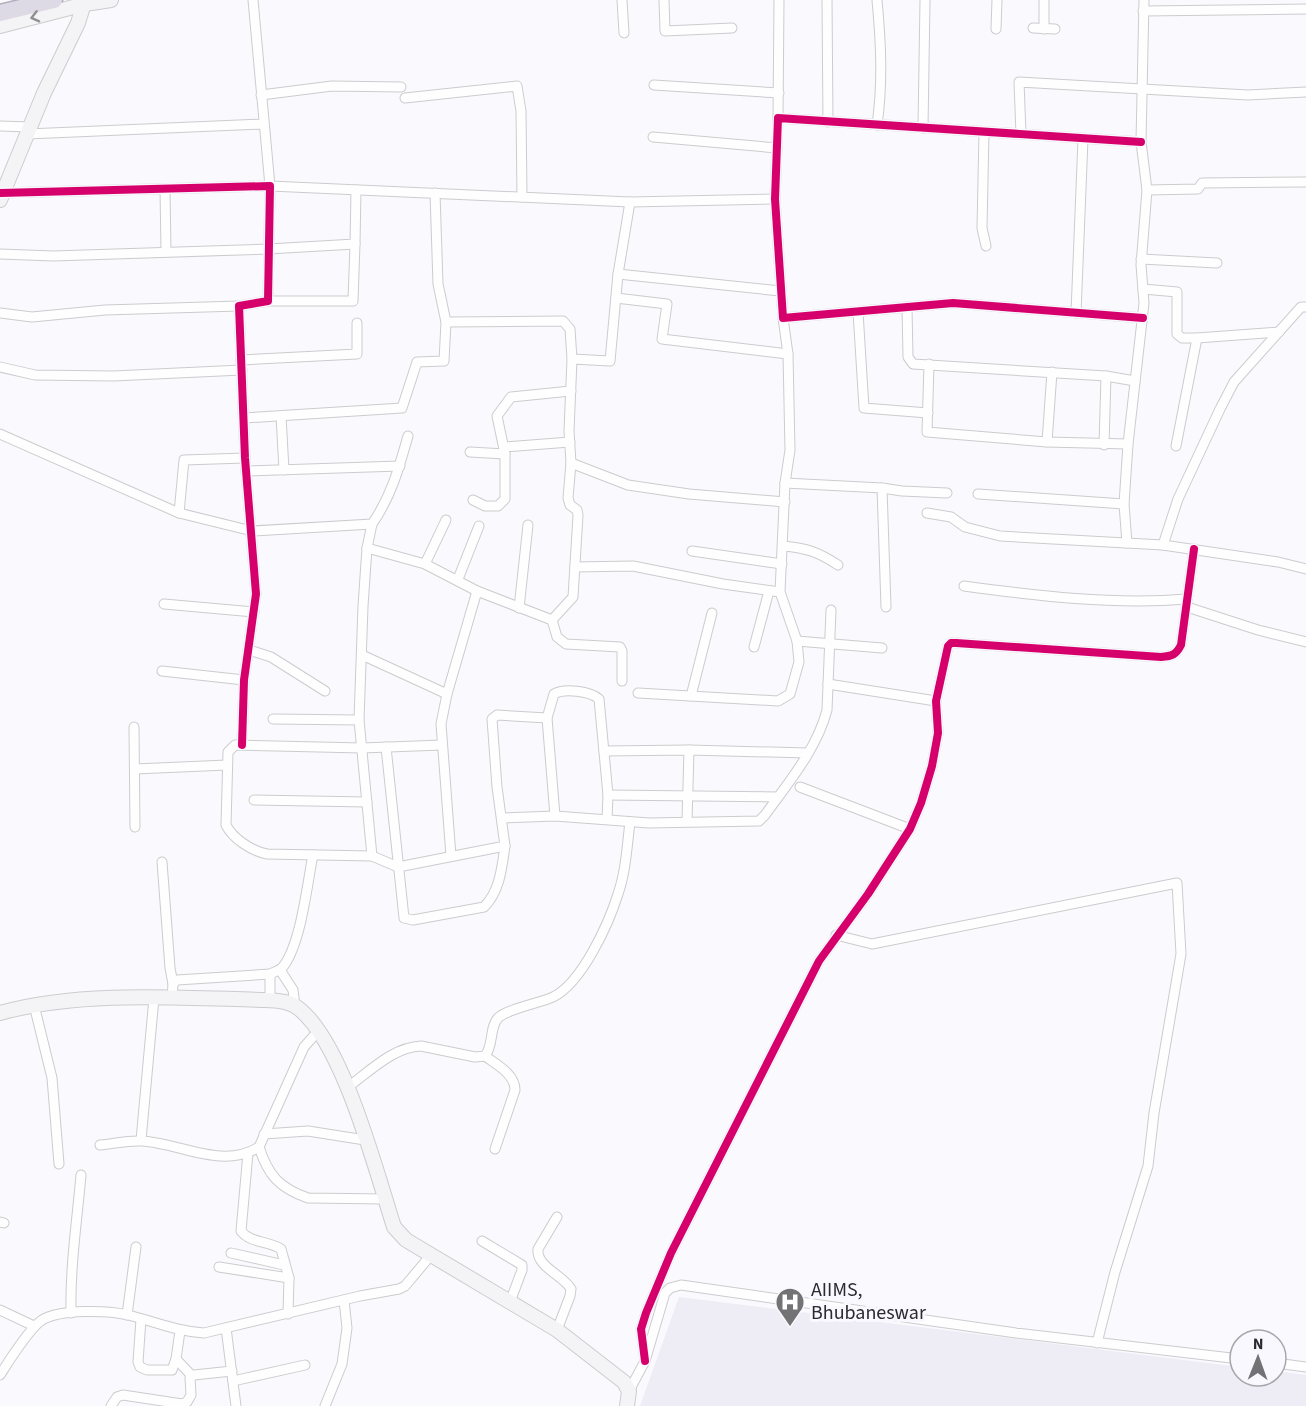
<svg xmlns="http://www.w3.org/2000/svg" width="1306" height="1406" font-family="'Source Sans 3',sans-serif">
<rect width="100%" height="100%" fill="#faf9fd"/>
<!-- built -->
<path fill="#eeecf5" d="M 679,1297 L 1240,1367 L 1240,1376 L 1276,1376 L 1276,1371 L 1306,1375 L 1306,1406 L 640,1406 Z"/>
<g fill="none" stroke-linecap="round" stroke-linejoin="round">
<!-- street casing -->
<g stroke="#ccccce" stroke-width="11">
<g id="street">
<path d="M 253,0 L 270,186 L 630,202 L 775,199"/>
<path d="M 622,0 L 624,33"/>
<path d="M 664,0 L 665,31 L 732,28"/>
<path d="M 827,0 L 828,122"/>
<path d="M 1143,11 L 1306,9"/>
<path d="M 1033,28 L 1055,29"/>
<path d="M 996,29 L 997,0"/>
<path d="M 1044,29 L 1044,0"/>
<path d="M 654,85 L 779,93"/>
<path d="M 261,95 L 332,86 L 401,87"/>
<path d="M 405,98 L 517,86 L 521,111 L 522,197"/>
<path d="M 778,118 L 779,0"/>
<path d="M 877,125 C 883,82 881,43 877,0"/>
<path d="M 0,126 L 30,127"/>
<path d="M 923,128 L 925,0"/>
<path d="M 984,132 L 982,228 L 986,246"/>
<path d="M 27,134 L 263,124"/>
<path d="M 1021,134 L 1019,82 L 1248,95 L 1306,92"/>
<path d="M 653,137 L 777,148"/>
<path d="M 1141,142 L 778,118 L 775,199 L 783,318 L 953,303 L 1143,318"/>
<path d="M 165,189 L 166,252"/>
<path d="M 1147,190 L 1198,189 L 1202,183 L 1306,182"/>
<path d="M 0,193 L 270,186 L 268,301 L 239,306 L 245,458 L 256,594 L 244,680 L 242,745"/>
<path d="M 630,202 L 618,274 L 780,291"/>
<path d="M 0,254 L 53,256 L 268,249 L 355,244 L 356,190"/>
<path d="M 1141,259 L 1217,263"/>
<path d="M 618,274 L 610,361 L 572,359 L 569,431 L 571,463 L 568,498 L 570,505 L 577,510 L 578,515 L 573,597 L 552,620 L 557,637 L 566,644 L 620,647 L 622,651 L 622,681"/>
<path d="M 1143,289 L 1177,292 L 1177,334 L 1182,338 L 1197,338 L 1176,446"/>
<path d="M 616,298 L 667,304 L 662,339 L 788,354"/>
<path d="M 268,301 L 353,301 L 355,244"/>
<path d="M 907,308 L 908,357 L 913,364 L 1106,376 L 1135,381"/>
<path d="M 858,312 L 864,408 L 928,413"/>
<path d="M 0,313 L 32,317 L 105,310 L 239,306"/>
<path d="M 1076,313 L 1083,139"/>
<path d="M 446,322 L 563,321 L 570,329 L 572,359"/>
<path d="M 1197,338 L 1279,332"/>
<path d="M 241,360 L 357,354 L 357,323"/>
<path d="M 929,364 L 927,432 L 1047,442 L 1128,444"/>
<path d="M 0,367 L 35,375 L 113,376 L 242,370"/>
<path d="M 281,416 L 284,470"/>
<path d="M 244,418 L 402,408 L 417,362 L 444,361 L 446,322 L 438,284 L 435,193"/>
<path d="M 0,434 L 179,513 L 252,531 L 372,524 C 391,497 399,468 408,436"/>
<path d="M 1047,442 L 1052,372"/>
<path d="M 1104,445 L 1106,376"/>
<path d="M 504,447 L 570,442"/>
<path d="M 470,452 L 505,454"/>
<path d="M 571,463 L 628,485 L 689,494 L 785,502"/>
<path d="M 246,471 L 400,466"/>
<path d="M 785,483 L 882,488 L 886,607"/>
<path d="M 882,488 L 902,491 L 947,493"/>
<path d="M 978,494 L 1124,504"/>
<path d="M 473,500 L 485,506 L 498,506 L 505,499 L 505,454 L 497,416 L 511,397 L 571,391"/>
<path d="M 179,513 L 184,460 L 245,458"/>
<path d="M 927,513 L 951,517 L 965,527 L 1000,536 L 1163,545 L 1278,562 L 1306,569"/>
<path d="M 372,524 L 367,548 L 363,606 L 359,720 L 372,856"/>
<path d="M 1127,543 L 1124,504 L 1128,444 L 1144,303 L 1141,265 L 1147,190 L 1141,142 L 1144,0"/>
<path d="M 1163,545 L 1178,499 L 1220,409 L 1234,382 L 1301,307 L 1306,307"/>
<path d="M 783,546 C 807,548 818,552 838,565"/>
<path d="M 367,548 L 425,564 L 477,591 L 552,620"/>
<path d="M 692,551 L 782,564"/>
<path d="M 425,564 L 446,520"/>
<path d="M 575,567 L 633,566 L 723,584 L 780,592"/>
<path d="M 458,579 L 479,526"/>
<path d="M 964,586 C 1038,596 1113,605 1187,599"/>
<path d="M 164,604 L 254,612"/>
<path d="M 1187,607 L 1258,630 L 1306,642"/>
<path d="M 519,608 L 528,525"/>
<path d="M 797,641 L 882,648"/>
<path d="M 754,647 L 769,591"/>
<path d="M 249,650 L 271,657 L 325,691"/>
<path d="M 362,655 L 447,694"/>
<path d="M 162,671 L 244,680"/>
<path d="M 828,684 L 936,701"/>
<path d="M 638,693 L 778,701 L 790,694 L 799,662 L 797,641 L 780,592 L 785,483 L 790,450 L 788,354 L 783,318"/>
<path d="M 691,696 L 712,613"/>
<path d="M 273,719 L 359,720"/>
<path d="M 134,727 L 135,827"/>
<path d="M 442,745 L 362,748 L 235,745 L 228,752 L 226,825 C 233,839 252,851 267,854 L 372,856 L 398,867 L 505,846 L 497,787 L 492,719 L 497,715 L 547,718"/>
<path d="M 386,747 L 404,918 L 413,920 L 484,907 C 500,891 502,867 505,846"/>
<path d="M 604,751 L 689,750 L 808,753"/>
<path d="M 135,769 L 227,765"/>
<path d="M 800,787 L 910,829"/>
<path d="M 608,795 L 778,797"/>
<path d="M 254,800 L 367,802"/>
<path d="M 555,816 L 547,718 L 554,694 C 564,688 590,691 599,699 L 608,795 L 607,819"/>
<path d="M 502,818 L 555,816 L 649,823 L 759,821 L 765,815 C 788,783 817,749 827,710 L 831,610"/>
<path d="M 687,821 L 689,750"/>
<path d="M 451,856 L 441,724 L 447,694 L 477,591"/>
<path d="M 162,862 L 170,968 L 173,984"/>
<path d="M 836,935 L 872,944 L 1177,883 L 1181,954 L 1154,1113 L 1148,1166 L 1115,1272 L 1097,1343"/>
<path d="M 280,970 L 293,990 L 295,1006"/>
<path d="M 270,974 L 270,1000"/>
<path d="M 172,998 L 173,984 L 177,980 L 270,974 C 274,972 278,971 282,968 C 301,946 307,884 313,855"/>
<path d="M 34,1005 L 52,1078 L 59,1164"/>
<path d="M 485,1056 C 497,1065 515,1074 515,1090 L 495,1149"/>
<path d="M 348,1087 C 369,1072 393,1047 421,1046 L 475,1057 L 485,1056 C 494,1045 489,1028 498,1018 C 507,1009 540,1003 553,997 C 582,983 609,923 618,894 C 626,871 627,846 630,822"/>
<path d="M 264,1134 L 308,1131 L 365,1140"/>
<path d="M 141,1140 L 154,998"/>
<path d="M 100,1145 C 113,1144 128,1140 142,1141 C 180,1143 222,1170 259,1147 L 304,1047 L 319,1030"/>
<path d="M 259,1147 C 268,1175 279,1188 308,1198 L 385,1199"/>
<path d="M 248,1153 L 241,1231 C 250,1243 269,1241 281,1249 L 289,1278 L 288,1314"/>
<path d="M 0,1222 L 4,1223"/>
<path d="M 482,1241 L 522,1265 L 522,1270 L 510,1302"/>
<path d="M 231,1253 L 284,1265"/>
<path d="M 219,1267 L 289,1278"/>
<path d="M 0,1310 L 34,1326"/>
<path d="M 71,1313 C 70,1266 77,1221 81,1175"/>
<path d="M 127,1315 L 136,1247"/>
<path d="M 141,1319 L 138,1362 L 140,1367 L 147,1370 L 172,1370 L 176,1359 L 180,1331"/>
<path d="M 226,1328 L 236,1406"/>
<path d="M 557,1330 L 570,1296 L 571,1289 C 563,1275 536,1267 538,1249 L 557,1217"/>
<path d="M 176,1359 L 192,1376"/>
<path d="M 645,1361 L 641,1329 L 646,1313 L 671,1253 L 819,961 L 868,894 L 910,829 L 921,803 L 932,766 L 938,733 L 936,701 L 948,646 L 951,643 L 956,643 L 1161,657 C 1172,656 1176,655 1181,645 L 1194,549"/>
<path d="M 1276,1363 L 1306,1367"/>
<path d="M 0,1375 C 8,1362 30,1328 42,1320 C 60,1309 108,1310 128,1315 C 156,1322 175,1331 204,1333 L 360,1296 L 399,1289 L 405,1286 L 431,1255"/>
<path d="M 233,1381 L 305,1365"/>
<path d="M 629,1391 L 645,1361 L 665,1293 L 670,1288 L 681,1285 L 1016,1333 L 1240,1359"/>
<path d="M 111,1406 L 117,1397 L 123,1395 L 182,1404 L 187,1402 L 191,1395 L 190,1378 L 194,1375 L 232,1371"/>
<path d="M 325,1406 L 342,1364 L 347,1328 L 344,1300"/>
</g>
</g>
<!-- secondary casing -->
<g stroke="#ccccce" stroke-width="16">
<g id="secondary">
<path d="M 0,26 L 85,4 L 111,0"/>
<path d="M 0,200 L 44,93 L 78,23 L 85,0"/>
<path d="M 0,1013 C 81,990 183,998 267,1000 C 278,1001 289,1001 298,1008 C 343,1042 376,1171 394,1227 L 406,1240 L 557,1330 L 624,1382 L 629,1391 L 627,1406"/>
</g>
</g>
<!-- highway casing -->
<g stroke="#b1adbb" stroke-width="19">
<path id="highway" d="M 0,13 L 54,0"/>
</g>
<!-- street -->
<use href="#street" stroke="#fefeff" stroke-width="9"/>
<!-- secondary -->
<use href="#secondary" stroke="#f4f4f7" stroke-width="14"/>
<!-- highway -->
<use href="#highway" stroke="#dddae6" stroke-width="16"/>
<!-- cycleway casing -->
<g stroke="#f9f8fe" stroke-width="11">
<g id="cycleway">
<path d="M 1141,142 L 778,118 L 775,199 L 783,318 L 953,303 L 1143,318"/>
<path d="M 0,193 L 270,186 L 268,301 L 239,306 L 245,458 L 256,594 L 244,680 L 242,745"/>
<path d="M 645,1361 L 641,1329 L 646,1313 L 671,1253 L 819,961 L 868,894 L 910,829 L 921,803 L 932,766 L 938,733 L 936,701 L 948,646 L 951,643 L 956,643 L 1161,657 C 1172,656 1176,655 1181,645 L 1194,549"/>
</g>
</g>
<!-- cycleway -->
<use href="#cycleway" stroke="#d6006c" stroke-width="8"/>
</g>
<!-- one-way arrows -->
<defs><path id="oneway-chevron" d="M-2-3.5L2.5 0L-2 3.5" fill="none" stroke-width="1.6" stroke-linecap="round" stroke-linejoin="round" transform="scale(1.5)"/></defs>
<use stroke="#908f92" href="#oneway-chevron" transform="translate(35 17) rotate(166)"/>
<!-- icons -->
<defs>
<g id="hospital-pin" transform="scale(1.5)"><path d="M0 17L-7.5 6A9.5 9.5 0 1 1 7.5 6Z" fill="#737275" stroke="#f9f8fe"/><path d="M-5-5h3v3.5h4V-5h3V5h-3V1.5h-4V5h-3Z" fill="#fff"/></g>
</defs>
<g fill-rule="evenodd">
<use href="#hospital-pin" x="790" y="1302"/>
</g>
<g text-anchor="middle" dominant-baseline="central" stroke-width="6" stroke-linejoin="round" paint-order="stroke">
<!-- poi labels -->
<g font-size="20" fill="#2b2a2c" stroke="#f9f8fe" text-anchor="start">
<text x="811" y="1290">AIIMS,<tspan x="811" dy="23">Bhubaneswar</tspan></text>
</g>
</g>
<!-- north arrow -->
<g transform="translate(1258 1358) rotate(1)"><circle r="28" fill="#f9f8fe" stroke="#a7a6aa" stroke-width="1.5"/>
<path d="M0-4.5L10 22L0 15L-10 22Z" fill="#737275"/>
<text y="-9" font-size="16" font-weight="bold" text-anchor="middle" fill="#2b2a2c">N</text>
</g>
</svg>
